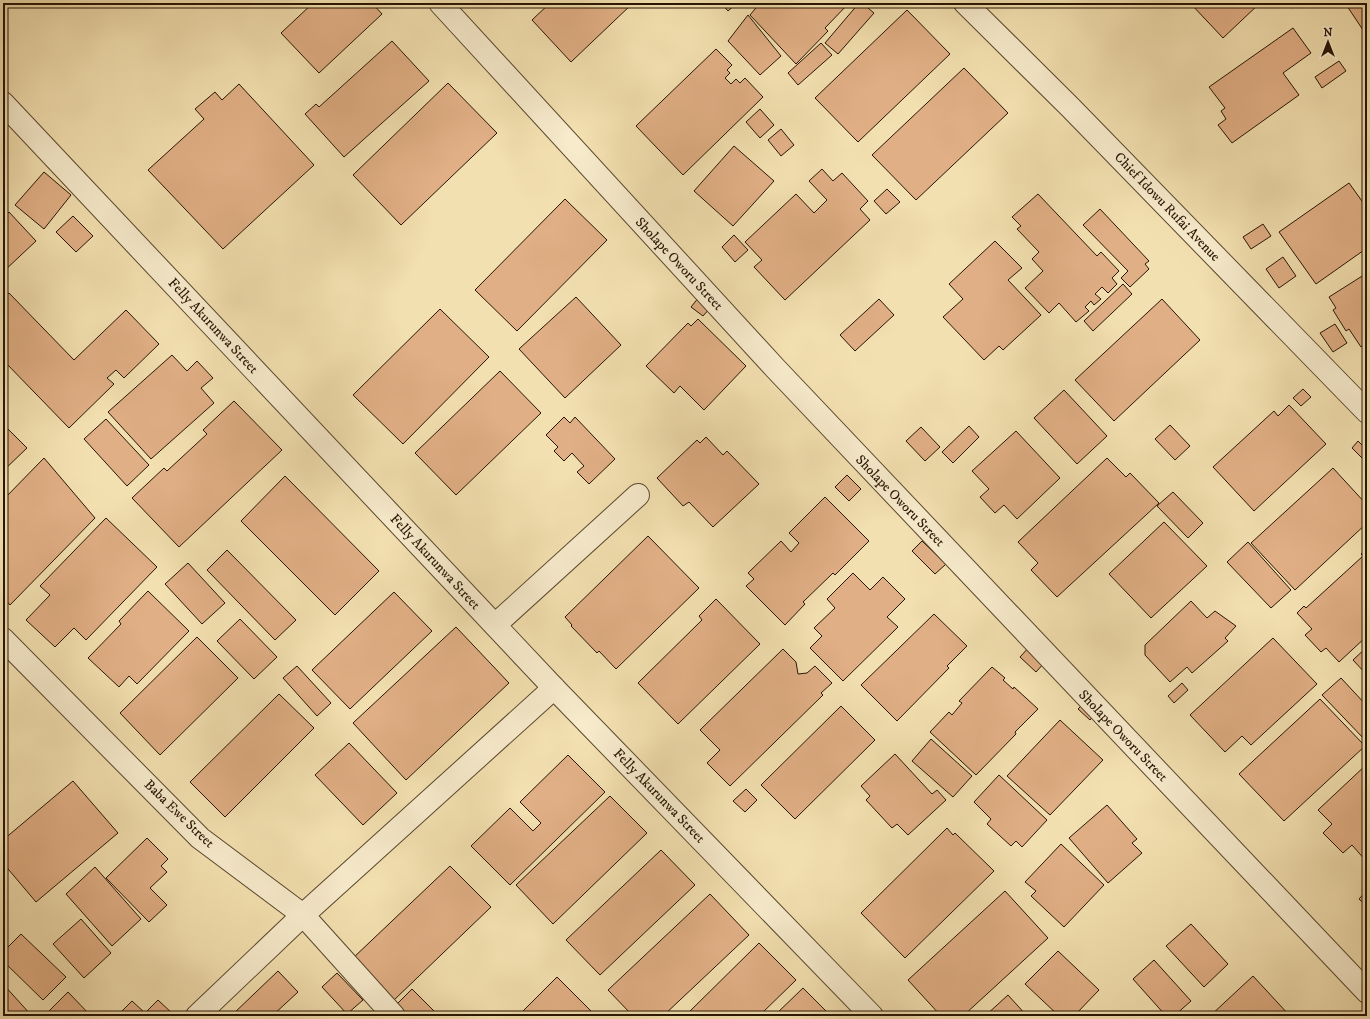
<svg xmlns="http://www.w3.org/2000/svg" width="1370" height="1019" font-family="'IM FELL DW Pica',serif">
<rect width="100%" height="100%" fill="#f3e0b0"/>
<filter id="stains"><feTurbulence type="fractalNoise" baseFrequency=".005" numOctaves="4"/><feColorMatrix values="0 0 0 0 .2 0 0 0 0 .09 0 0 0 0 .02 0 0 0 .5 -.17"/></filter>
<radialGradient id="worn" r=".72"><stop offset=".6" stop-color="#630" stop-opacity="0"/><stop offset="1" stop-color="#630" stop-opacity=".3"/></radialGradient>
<!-- building -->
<g fill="#e1af85" stroke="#271503">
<path d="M 313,3 L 372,3 L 382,14 L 319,73 L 281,33 Z"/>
<path d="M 550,3 L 633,3 L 571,62 L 532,20 Z"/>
<path d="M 721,3 L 737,3 L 728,11 Z"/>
<path d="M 760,3 L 849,3 L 825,28 L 828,31 L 796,64 L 750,15 Z"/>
<path d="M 859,3 L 862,3 L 874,13 L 838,54 L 825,43 Z"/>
<path d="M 1190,3 L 1260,3 L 1223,38 Z"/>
<path d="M 1288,3 L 1300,3 L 1291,8 Z"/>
<path d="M 1345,3 L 1367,3 L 1367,36 Z"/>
<path d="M 907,10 L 950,54 L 858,142 L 815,98 Z"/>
<path d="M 748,15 L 781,56 L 760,75 L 728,41 Z"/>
<path d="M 1293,28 L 1311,53 L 1283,73 L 1299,95 L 1232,143 L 1218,125 L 1226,119 L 1221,111 L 1225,108 L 1209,87 Z"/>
<path d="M 392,41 L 429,81 L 344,157 L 305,114 L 316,104 L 319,107 Z"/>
<path d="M 821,43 L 832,55 L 798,85 L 788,73 Z"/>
<path d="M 716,49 L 732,65 L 727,70 L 730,73 L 725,78 L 731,84 L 736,79 L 740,83 L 745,78 L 763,97 L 683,175 L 636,126 Z"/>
<path d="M 1339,61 L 1346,71 L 1322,88 L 1315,77 Z"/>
<path d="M 964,68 L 1008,113 L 916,200 L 872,155 Z"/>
<path d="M 448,83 L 497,133 L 401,225 L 353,175 Z"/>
<path d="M 239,84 L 314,165 L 223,249 L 148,170 L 204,119 L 195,109 L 215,92 L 222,100 Z"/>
<path d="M 760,109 L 774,125 L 760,138 L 746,122 Z"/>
<path d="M 781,129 L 794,145 L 781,156 L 768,140 Z"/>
<path d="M 734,146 L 774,181 L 733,226 L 694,191 Z"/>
<path d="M 822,169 L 833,181 L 842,173 L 868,201 L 860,209 L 870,220 L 785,300 L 754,267 L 762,260 L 745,242 L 796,194 L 814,213 L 827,200 L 809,181 Z"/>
<path d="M 44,172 L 71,195 L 44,229 L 15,205 Z"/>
<path d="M 1349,183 L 1367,208 L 1367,248 L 1316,284 L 1279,232 Z"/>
<path d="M 887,189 L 900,202 L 886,214 L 874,201 Z"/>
<path d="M 1038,194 L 1097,256 L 1101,252 L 1119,271 L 1112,278 L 1117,284 L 1108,293 L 1102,287 L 1095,294 L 1101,299 L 1094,305 L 1091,301 L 1085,307 L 1089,311 L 1076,322 L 1059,303 L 1049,313 L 1025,288 L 1043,271 L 1032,259 L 1039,252 L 1017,229 L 1021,226 L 1012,217 Z"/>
<path d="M 565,199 L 607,240 L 517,331 L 475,290 Z"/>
<path d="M 1100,209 L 1149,261 L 1145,264 L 1149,269 L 1130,287 L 1121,278 L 1128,271 L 1083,225 Z"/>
<path d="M 9,212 L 36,241 L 3,272 L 3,218 Z"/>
<path d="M 73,216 L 93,236 L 76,252 L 56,232 Z"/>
<path d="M 1263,224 L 1271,236 L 1251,249 L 1243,237 Z"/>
<path d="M 734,235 L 748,250 L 735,262 L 722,247 Z"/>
<path d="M 995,241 L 1022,268 L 1008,280 L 1041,315 L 1003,350 L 999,346 L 984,360 L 943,317 L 963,299 L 949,284 Z"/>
<path d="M 1283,257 L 1296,276 L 1279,288 L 1266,269 Z"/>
<path d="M 1367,273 L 1367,343 L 1361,347 L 1349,329 L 1346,331 L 1333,310 L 1336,308 L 1329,297 Z"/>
<path d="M 1123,284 L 1132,294 L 1093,331 L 1084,321 Z"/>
<path d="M 9,293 L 74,360 L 126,310 L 159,344 L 124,378 L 116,370 L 107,378 L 114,384 L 69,428 L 3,360 L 3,298 Z"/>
<path d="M 576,297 L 621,345 L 565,398 L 519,349 Z"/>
<path d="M 699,297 L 711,307 L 703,316 L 691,307 Z"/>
<path d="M 879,299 L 894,315 L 855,351 L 840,335 Z"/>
<path d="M 1162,299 L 1200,340 L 1114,421 L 1075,380 Z"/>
<path d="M 440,309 L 489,357 L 403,444 L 353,395 Z"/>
<path d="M 698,319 L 746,366 L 704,410 L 680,386 L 674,393 L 646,366 L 688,323 L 691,326 Z"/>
<path d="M 1335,324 L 1347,343 L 1333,352 L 1320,333 Z"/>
<path d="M 172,355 L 187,371 L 197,361 L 213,378 L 201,388 L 214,403 L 151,459 L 108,412 Z"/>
<path d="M 500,371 L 541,413 L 456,495 L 415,453 Z"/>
<path d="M 1367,374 L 1367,385 L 1362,380 Z"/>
<path d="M 1303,389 L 1311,397 L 1301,406 L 1293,398 Z"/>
<path d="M 1064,390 L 1107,436 L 1077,464 L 1034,418 Z"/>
<path d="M 234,401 L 282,450 L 179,547 L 132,498 L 164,468 L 167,471 L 207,434 L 203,430 Z"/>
<path d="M 1289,405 L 1326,444 L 1254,511 L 1213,467 L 1274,411 L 1278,416 Z"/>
<path d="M 564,417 L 570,423 L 575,417 L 615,459 L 589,484 L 577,472 L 584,466 L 572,453 L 564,461 L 554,451 L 558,447 L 546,435 Z"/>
<path d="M 106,419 L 149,465 L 127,486 L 84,439 Z"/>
<path d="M 3,424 L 27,448 L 3,471 Z"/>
<path d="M 1170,425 L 1190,446 L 1175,460 L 1155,439 Z"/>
<path d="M 969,426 L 979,437 L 953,463 L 942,452 Z"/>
<path d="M 921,427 L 940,447 L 925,461 L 906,441 Z"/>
<path d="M 1016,431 L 1060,478 L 1017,519 L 1004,505 L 995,513 L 980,497 L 989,489 L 972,471 Z"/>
<path d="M 706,437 L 723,455 L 727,451 L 759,484 L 713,527 L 689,502 L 683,506 L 657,478 L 697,440 L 700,443 Z"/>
<path d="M 1358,441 L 1367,450 L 1367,463 L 1352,448 Z"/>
<path d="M 44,458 L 95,518 L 10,605 L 3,597 L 3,500 Z"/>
<path d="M 1107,458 L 1126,477 L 1130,473 L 1159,503 L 1057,597 L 1031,570 L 1038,563 L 1018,542 Z"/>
<path d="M 1333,468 L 1367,505 L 1367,523 L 1295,590 L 1251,543 Z"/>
<path d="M 847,475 L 861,489 L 849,501 L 835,487 Z"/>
<path d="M 285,476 L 379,571 L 335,615 L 241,521 Z"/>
<path d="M 1173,492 L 1203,523 L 1188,538 L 1157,506 Z"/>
<path d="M 825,497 L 869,541 L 835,575 L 833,573 L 803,602 L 805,604 L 785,625 L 746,586 L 754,579 L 748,573 L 781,541 L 791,552 L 799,543 L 789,533 Z"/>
<path d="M 106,518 L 157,567 L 86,640 L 74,628 L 55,647 L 26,620 L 50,595 L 40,586 Z"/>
<path d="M 1164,522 L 1207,566 L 1151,618 L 1109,574 Z"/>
<path d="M 648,536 L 699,588 L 616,669 L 599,651 L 597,653 L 571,626 L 572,625 L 565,617 Z"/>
<path d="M 922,541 L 946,564 L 935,574 L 912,551 Z"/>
<path d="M 1248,542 L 1291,590 L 1271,608 L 1227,562 Z"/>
<path d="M 1367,548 L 1367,636 L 1339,662 L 1326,648 L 1321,652 L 1305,635 L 1312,629 L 1297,613 L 1304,606 L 1306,608 L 1363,556 L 1361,554 Z"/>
<path d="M 227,550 L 296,620 L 275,640 L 207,570 Z"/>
<path d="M 188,563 L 225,603 L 202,624 L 165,584 Z"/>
<path d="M 853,573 L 870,590 L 883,577 L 905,599 L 887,617 L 898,627 L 843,681 L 810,648 L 822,636 L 814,628 L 835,608 L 827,599 Z"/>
<path d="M 148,591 L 189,631 L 137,684 L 129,676 L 119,687 L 88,658 L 121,624 L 119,621 Z"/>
<path d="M 394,592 L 432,631 L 350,709 L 312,670 Z"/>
<path d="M 716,599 L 760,644 L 678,724 L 638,683 L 702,620 L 699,616 Z"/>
<path d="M 1191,601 L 1207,618 L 1215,611 L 1236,626 L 1225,638 L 1228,641 L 1192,673 L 1187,667 L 1170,682 L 1145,655 L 1145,645 Z"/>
<path d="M 934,614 L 967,646 L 947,666 L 949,668 L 897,721 L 861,685 Z"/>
<path d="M 240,619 L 277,657 L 254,679 L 217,641 Z"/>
<path d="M 456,627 L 509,683 L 406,780 L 353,723 Z"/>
<path d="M 197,637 L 238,678 L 160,755 L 120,713 Z"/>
<path d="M 1273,638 L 1317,684 L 1251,745 L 1242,736 L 1225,752 L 1190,715 Z"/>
<path d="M 1030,646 L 1046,661 L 1036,672 L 1020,657 Z"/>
<path d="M 1367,647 L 1367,675 L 1353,660 Z"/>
<path d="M 783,649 L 796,662 L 798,674 L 807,673 L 815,666 L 832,683 L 821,693 L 823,695 L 730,786 L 707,763 L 720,750 L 700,730 Z"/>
<path d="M 297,666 L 331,703 L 317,716 L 283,678 Z"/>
<path d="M 992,667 L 1005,678 L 1003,680 L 1013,689 L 1014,687 L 1038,709 L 1015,732 L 1016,734 L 976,775 L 930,732 L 949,712 L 952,715 L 962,703 L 959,701 Z"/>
<path d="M 1341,678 L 1367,706 L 1367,712 L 1366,713 L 1367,714 L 1367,740 L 1366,741 L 1322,695 Z"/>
<path d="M 1182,683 L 1188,690 L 1174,703 L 1168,696 Z"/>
<path d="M 279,694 L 314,728 L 225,817 L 190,782 Z"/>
<path d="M 1320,699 L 1365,746 L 1284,821 L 1239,774 Z"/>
<path d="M 1084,703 L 1096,713 L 1090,720 L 1078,709 Z"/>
<path d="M 841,706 L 875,740 L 795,819 L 761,785 Z"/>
<path d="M 1060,720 L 1103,760 L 1050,815 L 1007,776 Z"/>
<path d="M 931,739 L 972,776 L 953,797 L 912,761 Z"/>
<path d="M 349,743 L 397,793 L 363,825 L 315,775 Z"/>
<path d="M 895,754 L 932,794 L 937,790 L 946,800 L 908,835 L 897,824 L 892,828 L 866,800 L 870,796 L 861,786 Z"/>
<path d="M 568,755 L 605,792 L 510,885 L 471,846 L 510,808 L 533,831 L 541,823 L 520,802 Z"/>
<path d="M 1367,764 L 1367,860 L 1366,861 L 1352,845 L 1343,853 L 1323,833 L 1332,824 L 1318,810 Z"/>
<path d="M 999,775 L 1047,820 L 1022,847 L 1016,841 L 1011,846 L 987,824 L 991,819 L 974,802 Z"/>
<path d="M 73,781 L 118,833 L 36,902 L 3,863 L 3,840 Z"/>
<path d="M 746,789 L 757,800 L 745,812 L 733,801 Z"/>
<path d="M 610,796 L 647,833 L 553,924 L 516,885 Z"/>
<path d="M 1107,805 L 1137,839 L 1132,843 L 1142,853 L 1108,883 L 1069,838 Z"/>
<path d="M 947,828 L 953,835 L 955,833 L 994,871 L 905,958 L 861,913 Z"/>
<path d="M 147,838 L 168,859 L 161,866 L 167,872 L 150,888 L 167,905 L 149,922 L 106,878 Z"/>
<path d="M 1061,844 L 1104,885 L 1064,927 L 1031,896 L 1036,891 L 1025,882 Z"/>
<path d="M 661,850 L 695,885 L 600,975 L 566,940 Z"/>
<path d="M 450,866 L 491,907 L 393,1001 L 352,959 Z"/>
<path d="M 95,867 L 141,919 L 112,946 L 66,894 Z"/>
<path d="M 1367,890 L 1367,907 L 1359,899 Z"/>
<path d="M 1005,891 L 1048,938 L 963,1016 L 941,1016 L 908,980 Z"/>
<path d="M 710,894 L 749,935 L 663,1016 L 633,1016 L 608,990 Z"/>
<path d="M 81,919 L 111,953 L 84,978 L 53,944 Z"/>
<path d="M 1191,924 L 1228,964 L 1204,987 L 1166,946 Z"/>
<path d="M 21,934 L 66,977 L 43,1000 L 3,961 L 3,952 Z"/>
<path d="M 759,943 L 796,980 L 759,1016 L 685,1016 Z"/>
<path d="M 1058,951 L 1099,990 L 1074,1016 L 1059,1016 L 1025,984 Z"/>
<path d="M 1154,960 L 1191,1001 L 1174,1016 L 1166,1016 L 1133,979 Z"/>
<path d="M 278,971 L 298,992 L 272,1016 L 231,1016 Z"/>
<path d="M 337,973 L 363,1000 L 347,1014 L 322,987 Z"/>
<path d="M 1253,976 L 1290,1016 L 1210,1016 Z"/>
<path d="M 557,977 L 596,1016 L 518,1016 Z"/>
<path d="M 3,984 L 32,1016 L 3,1016 Z"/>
<path d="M 803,988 L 831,1016 L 774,1016 Z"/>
<path d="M 412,989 L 439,1016 L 409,1016 L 397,1004 Z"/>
<path d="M 68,992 L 91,1016 L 44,1016 Z"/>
<path d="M 1008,995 L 1027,1016 L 985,1016 Z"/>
<path d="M 158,1000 L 174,1015 L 174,1016 L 117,1016 L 132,1001 L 145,1013 Z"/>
</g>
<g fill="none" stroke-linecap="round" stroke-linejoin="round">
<!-- minor casing -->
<g stroke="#5a482e" stroke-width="24">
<g id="minor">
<path d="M 440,3 L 775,368 L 1367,992"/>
<path d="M 965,3 L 1070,107 L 1367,412"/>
<path d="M 3,103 L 554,688 L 872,1016"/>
<path d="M 495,625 L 638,495"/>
<path d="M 3,639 L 200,838 L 303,915 L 394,1016"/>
<path d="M 197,1016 L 303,915 L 554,688"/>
</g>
</g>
<!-- minor -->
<use href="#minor" stroke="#f7ebcc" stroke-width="22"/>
</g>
<g text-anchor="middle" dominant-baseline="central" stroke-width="3.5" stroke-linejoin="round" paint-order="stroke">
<!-- street labels -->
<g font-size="14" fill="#271503" stroke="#f7ebcc">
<text transform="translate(1167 207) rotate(46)">Chief Idowu Rufai Avenue</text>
<text transform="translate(679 264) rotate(47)">Sholape Oworu Street</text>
<text transform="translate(213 326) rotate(47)">Felly Akurunwa Street</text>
<text transform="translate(900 501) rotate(46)">Sholape Oworu Street</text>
<text transform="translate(435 562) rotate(47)">Felly Akurunwa Street</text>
<text transform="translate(1123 736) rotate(46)">Sholape Oworu Street</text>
<text transform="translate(659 796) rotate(46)">Felly Akurunwa Street</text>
<text transform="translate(179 814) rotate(44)">Baba Ewe Street</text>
</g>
</g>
<!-- margin -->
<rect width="1370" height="1019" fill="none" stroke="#f3e0b0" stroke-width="16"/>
<rect x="4" y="4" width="1362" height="1011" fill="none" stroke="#271503" stroke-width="2"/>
<rect x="8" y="8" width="1354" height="1003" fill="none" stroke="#271503"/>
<!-- north arrow -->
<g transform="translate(1328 42)" stroke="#f7ebcc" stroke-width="3" paint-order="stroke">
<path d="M0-3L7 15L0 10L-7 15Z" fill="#271503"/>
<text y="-6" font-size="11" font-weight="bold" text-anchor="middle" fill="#271503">N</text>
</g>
<rect width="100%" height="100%" filter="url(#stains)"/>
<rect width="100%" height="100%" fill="url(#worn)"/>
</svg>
